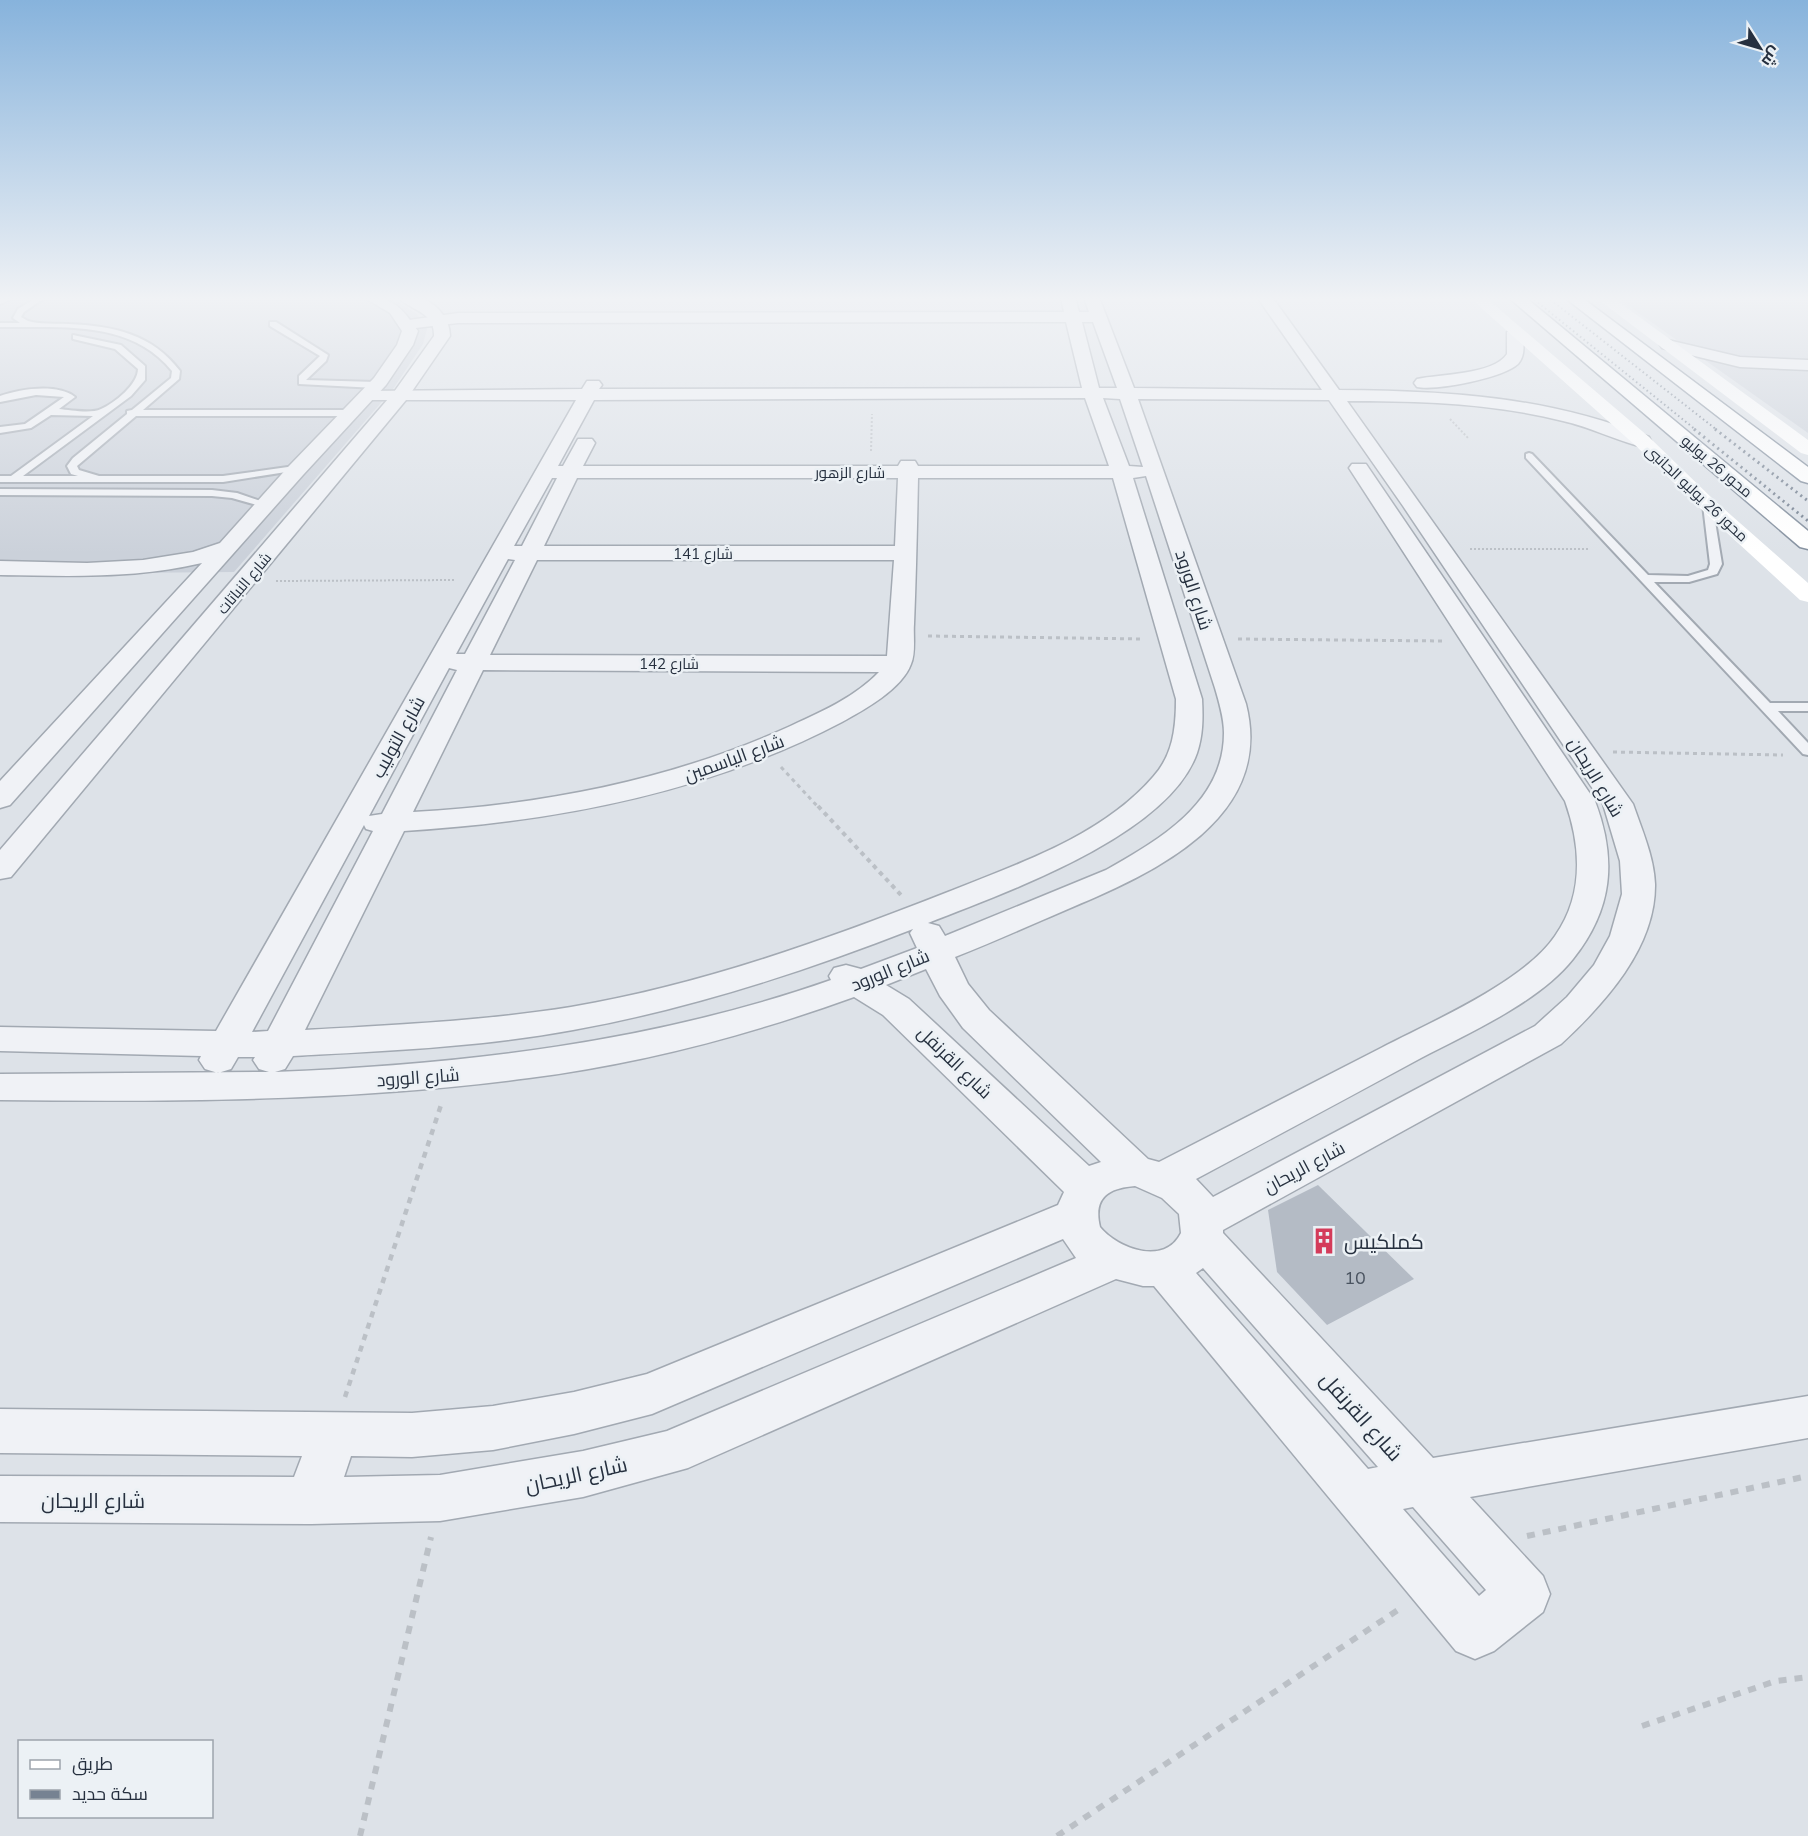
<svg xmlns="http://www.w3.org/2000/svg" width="1808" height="1836" font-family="Mulish,Cairo,sans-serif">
<rect width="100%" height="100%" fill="#dde2e8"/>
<!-- built -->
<g fill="#cbd1da">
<path d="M 0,297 L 388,297 L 417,314 L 427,329 L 423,344 L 393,389 L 234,572 L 0,574 Z"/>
<path d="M 1616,297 L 1808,297 L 1808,433 Z"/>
</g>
<!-- building -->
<path fill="#b4bbc5" d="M 1318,1185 L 1414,1279 L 1327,1325 L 1277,1272 L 1268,1210 Z"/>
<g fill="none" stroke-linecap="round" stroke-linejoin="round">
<!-- service casing -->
<g stroke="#a2a9b2" stroke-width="4">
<g id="service">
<path d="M 5,297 L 16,297 L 0,304 L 0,299 Z"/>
<path d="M 37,297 L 46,297 L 24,312 L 21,317 L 28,321 C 41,325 56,323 69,324 C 114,326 152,334 180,371 L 179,379 L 143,410 L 351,410 L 356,413 L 351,416 L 136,416 L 77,466 L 79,470 L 99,476 L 223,476 L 302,465 L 304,467 L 299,470 L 223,482 L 0,482 L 0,476 L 11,476 L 93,416 L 51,415 L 31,428 L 0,433 L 0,427 L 25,424 L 64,397 L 36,395 L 0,402 L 0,396 C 20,389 57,383 75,397 L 59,409 C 70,410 91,414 101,409 C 115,403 138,384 138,369 L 115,349 L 73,339 L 73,335 L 121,345 L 145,366 L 145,380 L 131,396 L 23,476 L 78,476 L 71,474 L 67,466 L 73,458 L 127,414 L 127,411 L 132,410 L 171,378 L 172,371 C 130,319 60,328 0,327 L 0,323 L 20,323 L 13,318 L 18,309 Z"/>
<path d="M 270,322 L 276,322 L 328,355 L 326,361 L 306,380 L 376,382 L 380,385 L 376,388 L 299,384 L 299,376 L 320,356 L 270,326 Z"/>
<path d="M 1529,453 L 1532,454 L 1648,575 L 1688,576 L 1708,570 L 1710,564 L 1703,505 L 1712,503 L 1722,564 L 1717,574 L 1689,582 L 1654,582 L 1770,703 L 1808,703 L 1808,711 L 1778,711 L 1808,743 L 1808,755 L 1803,754 L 1526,458 L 1526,454 Z"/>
<path d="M 0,489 L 212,490 L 237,493 L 272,505 L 267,508 L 232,498 L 212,496 L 0,495 Z"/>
</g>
</g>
<!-- minor casing -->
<g stroke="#a2a9b2" stroke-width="3">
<g id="minor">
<path d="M 1061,297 L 1075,297 L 1079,312 L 1089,312 L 1084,297 L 1099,297 L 1134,388 L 1322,390 L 1257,297 L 1272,297 L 1339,390 C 1449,391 1545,396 1649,437 L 1651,441 L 1649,445 L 1642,447 C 1615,440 1590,427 1563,421 C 1492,403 1420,401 1347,401 L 1633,804 C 1642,830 1654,857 1655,884 C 1656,948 1604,1004 1561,1044 L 1223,1230 L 1223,1233 L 1433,1458 L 1808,1396 L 1808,1438 L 1470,1497 L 1543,1576 L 1550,1594 L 1543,1612 L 1494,1651 L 1475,1659 L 1456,1651 L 1154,1286 L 1143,1286 L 1116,1279 L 688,1468 L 583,1497 L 440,1521 L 311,1524 L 0,1522 L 0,1476 L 294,1477 L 302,1456 L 0,1453 L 0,1409 L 412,1413 L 493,1406 L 574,1392 L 647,1374 L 1058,1205 L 1064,1192 L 883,1015 L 854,997 C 749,1035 640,1064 529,1078 C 354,1101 177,1102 0,1100 L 0,1074 L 269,1072 L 259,1069 L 253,1060 L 255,1057 L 238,1057 L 231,1069 L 218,1073 L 205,1069 L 199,1060 L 201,1056 L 0,1051 L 0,1027 L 216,1031 L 576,400 L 368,400 L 362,399 L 359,395 L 362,391 L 582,389 L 587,381 L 599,381 L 602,385 L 599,389 L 1082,388 L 1066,322 L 458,323 L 407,329 L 402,327 L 399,324 L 402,321 L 458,313 L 1064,312 ZM 1082,322 L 1093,322 L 1117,388 L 1099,388 ZM 1085,398 L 1109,466 L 918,466 L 915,461 L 901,461 L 898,466 L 583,466 L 595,443 L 592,439 L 578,439 L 563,466 L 558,466 L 594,400 ZM 1103,398 L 1120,399 L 1143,467 L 1129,466 ZM 1138,399 L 1329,400 L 1403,506 L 1603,804 L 1620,861 L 1622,894 L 1610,936 L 1594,965 L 1567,997 L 1535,1026 L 1213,1197 L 1196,1179 C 1271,1139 1346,1099 1421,1058 C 1469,1033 1539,1002 1573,959 C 1613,909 1617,859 1595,801 L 1366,464 L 1352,464 L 1349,468 L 1565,801 C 1581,846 1584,895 1555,936 C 1524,982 1431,1022 1381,1048 C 1307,1086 1233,1124 1159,1162 L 1148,1159 L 989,1010 L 968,984 L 955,957 C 993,942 1031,925 1068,909 C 1154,873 1275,818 1246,704 ZM 1146,476 L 1215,688 C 1219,702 1224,718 1224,733 C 1224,803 1159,840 1106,870 L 945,936 L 939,926 L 928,923 C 1004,893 1168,836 1197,753 C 1203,735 1203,718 1202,699 L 1133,478 ZM 552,478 L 557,478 L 522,546 L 514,546 ZM 577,478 L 898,478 L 895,546 L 544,546 ZM 918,478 L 1113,478 L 1176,699 C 1176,728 1173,755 1153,777 C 1102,836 1018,864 948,892 C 826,940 701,985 571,1007 C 483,1021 394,1025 305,1030 L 404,831 C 555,822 707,793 842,722 C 864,710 902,689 911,664 C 916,653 913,635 914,624 C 916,575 917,527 918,478 ZM 508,559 L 515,560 L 465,654 L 456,654 ZM 537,560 L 894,560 L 887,656 L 490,655 ZM 449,668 L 457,670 L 382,814 L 369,816 ZM 483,670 L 879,672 C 854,698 819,713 786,728 C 668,781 541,805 413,812 ZM 364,825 L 366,829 L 373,831 L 268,1031 L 252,1032 ZM 913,929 L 910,933 L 917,948 L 861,969 L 846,965 L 834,968 L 829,976 L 831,980 C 651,1043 465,1064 275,1072 L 285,1069 L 293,1056 C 386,1051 481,1047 573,1030 C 690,1009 803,972 913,929 ZM 926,969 L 940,996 L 963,1028 L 1101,1162 L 1089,1166 L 909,999 L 886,985 ZM 1135,1186 L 1162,1198 L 1179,1214 L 1181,1233 C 1165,1266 1118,1249 1100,1227 C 1093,1198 1108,1188 1135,1186 ZM 1063,1239 L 1076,1258 L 667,1431 L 583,1451 L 440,1475 L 344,1477 L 351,1456 L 412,1457 L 493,1450 L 574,1434 L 652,1414 ZM 1203,1268 L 1378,1467 L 1368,1469 L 1196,1273 ZM 1413,1507 L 1486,1590 L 1479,1596 L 1403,1509 Z"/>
<path d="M 1515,327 L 1523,332 C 1523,343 1526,355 1518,364 C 1503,378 1436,391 1417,387 L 1414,383 L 1417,379 C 1440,374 1493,375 1507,354 L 1507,332 Z"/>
</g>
</g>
<!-- tertiary casing -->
<g stroke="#a2a9b2" stroke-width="3">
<g id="tertiary">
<path d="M 363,297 C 394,297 401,307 418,331 L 413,345 L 386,385 L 303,475 L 10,805 L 0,808 L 0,781 L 202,563 C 135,579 68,576 0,575 L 0,561 L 87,563 L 143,560 L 193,552 L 220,543 L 289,466 L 374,378 L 397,345 L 402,331 L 390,313 Z"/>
<path d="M 397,297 C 403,297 411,296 417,297 C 435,301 450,318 450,336 L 406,400 L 11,877 L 0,879 L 0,850 L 394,392 L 434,336 C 435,311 411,311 397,297 Z"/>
<path d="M 1668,340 L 1740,357 L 1808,360 L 1808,370 L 1740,367 L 1662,348 L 1660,345 Z"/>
</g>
</g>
<!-- trunk casing -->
<g stroke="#84909f" stroke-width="3">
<g id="trunk">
<path d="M 1508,297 L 1525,297 L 1808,531 L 1808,549 L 1800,547 Z"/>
<path d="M 1564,297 L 1581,297 L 1808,467 L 1808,483 L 1801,481 Z"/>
</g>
</g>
<!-- path-far4 -->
<g stroke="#bbc0c6" stroke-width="2" stroke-dasharray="2 2" stroke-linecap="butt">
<path d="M 1450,419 L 1469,439"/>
<path d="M 871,451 L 872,414"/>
<path d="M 1470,549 L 1589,549"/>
<path d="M 276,581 L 455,580"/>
</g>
<!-- path-far3 -->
<g stroke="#bbc0c6" stroke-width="3" stroke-dasharray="4 4" stroke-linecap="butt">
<path d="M 928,636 L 1143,639"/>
<path d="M 1238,639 L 1444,641"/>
<path d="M 1613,752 L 1783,755"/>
<path d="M 781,767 L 819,808"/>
</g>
<!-- path-far2 -->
<path stroke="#bbc0c6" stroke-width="4" stroke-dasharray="4.5 4.5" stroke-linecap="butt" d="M 818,806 L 901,895"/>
<!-- path-far1 -->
<path stroke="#bbc0c6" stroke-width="4.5" stroke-dasharray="6 6" stroke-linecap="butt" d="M 345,1397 L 442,1102"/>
<!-- path -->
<g stroke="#bbc0c6" stroke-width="6" stroke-dasharray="8 8" stroke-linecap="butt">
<path d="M 1527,1536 L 1808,1476"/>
<path d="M 1642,1726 L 1776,1681 L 1808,1677"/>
<path d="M 360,1836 L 431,1537"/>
<path d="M 1057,1836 L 1401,1608"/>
</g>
<!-- service -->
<use href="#service" fill="#f0f2f6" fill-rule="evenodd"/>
<!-- minor -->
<use href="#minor" fill="#f0f2f6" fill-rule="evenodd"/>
<!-- tertiary -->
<use href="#tertiary" fill="#f0f2f6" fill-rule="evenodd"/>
<!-- secondary -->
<g fill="#fff" fill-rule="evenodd">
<path d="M 1469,297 L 1485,297 L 1649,437 L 1715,501 L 1808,583 L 1808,602 L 1800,600 L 1701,509 L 1635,445 Z"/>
<path d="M 1595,297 L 1612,297 L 1808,440 L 1808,455 L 1801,453 Z"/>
</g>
<!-- trunk -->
<use href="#trunk" fill="#fff" fill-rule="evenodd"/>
<!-- rail-far1 -->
<g stroke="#768292" stroke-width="2" stroke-dasharray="1.5 3" stroke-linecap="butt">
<path d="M 1531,297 L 1696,430"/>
<path d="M 1547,297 L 1717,430"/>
</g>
<!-- rail -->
<g stroke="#768292" stroke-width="3" stroke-dasharray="2 4" stroke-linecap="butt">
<path d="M 1694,429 L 1808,521"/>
<path d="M 1715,429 L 1808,501"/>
</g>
</g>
<!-- sky -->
<linearGradient id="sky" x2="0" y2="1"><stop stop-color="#87b3dc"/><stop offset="0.54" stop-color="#f0f2f5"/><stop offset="1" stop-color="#f0f2f5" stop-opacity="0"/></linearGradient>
<rect width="1808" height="554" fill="url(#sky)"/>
<!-- icons -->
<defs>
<g id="building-bare" transform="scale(2.07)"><path d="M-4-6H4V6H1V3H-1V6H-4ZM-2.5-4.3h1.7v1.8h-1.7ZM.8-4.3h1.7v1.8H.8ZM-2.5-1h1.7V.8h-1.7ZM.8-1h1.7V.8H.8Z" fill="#d43b5a" stroke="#ecf1f5" stroke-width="2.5" paint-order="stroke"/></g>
</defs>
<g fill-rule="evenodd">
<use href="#building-bare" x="1324" y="1241"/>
</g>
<g text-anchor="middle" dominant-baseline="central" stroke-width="5" stroke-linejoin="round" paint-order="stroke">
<!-- far-street labels -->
<g font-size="15" fill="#26303f" stroke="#ecf1f5">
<text transform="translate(1717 466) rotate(40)">محور 26 يوليو</text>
<text x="850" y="472">شارع الزهور</text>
<text transform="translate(1697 493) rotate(43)">محور 26 يوليو الجانبى</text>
<text x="703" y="553">شارع 141</text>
<text transform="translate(244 583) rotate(-50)">شارع النباتات</text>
<text x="669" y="663">شارع 142</text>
</g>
<!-- street labels -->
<g font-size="18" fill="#26303f" stroke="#ecf1f5">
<text transform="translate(1194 590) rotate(72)">شارع الورود</text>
<text transform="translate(398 737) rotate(-61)">شارع التوليب</text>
<text transform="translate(734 758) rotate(-20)">شارع الياسمين</text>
<text transform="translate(1596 777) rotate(59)">شارع الريحان</text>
<text transform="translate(890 970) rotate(-22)">شارع الورود</text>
<text transform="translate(955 1062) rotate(44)">شارع القرنفل</text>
<text transform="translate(418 1077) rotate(-4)">شارع الورود</text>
<text transform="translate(1304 1167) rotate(-28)">شارع الريحان</text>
</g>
<!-- near-number labels -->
<g font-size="18" fill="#4a5360">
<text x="1355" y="1277">10</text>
</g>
<!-- near-poi labels -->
<g font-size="21" fill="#26303f" stroke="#ecf1f5" text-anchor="start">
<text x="1344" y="1241">كملكيس</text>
</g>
<!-- near-street labels -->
<g font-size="21" fill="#26303f" stroke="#ecf1f5">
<text transform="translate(1362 1416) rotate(48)">شارع القرنفل</text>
<text transform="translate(576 1474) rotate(-12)">شارع الريحان</text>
<text x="93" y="1500">شارع الريحان</text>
</g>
</g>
<!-- legend -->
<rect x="18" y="1740" width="195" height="78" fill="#ecf1f5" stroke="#9da4ac" stroke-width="1.5"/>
<rect x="30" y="1760" width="30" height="9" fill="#ffffff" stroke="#9da4ac" stroke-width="1.5"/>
<text x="72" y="1770" font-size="18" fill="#26303f">طريق</text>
<rect x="30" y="1790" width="30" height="9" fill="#768292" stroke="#9da4ac" stroke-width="1.5"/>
<text x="72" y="1800" font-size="18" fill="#26303f">سكة حديد</text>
<!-- north arrow -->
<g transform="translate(1760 48) rotate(127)" stroke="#ecf1f5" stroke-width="4.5" paint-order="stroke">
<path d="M0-4.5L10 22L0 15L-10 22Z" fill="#26303f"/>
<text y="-9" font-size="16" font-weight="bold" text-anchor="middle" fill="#26303f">ش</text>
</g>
</svg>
